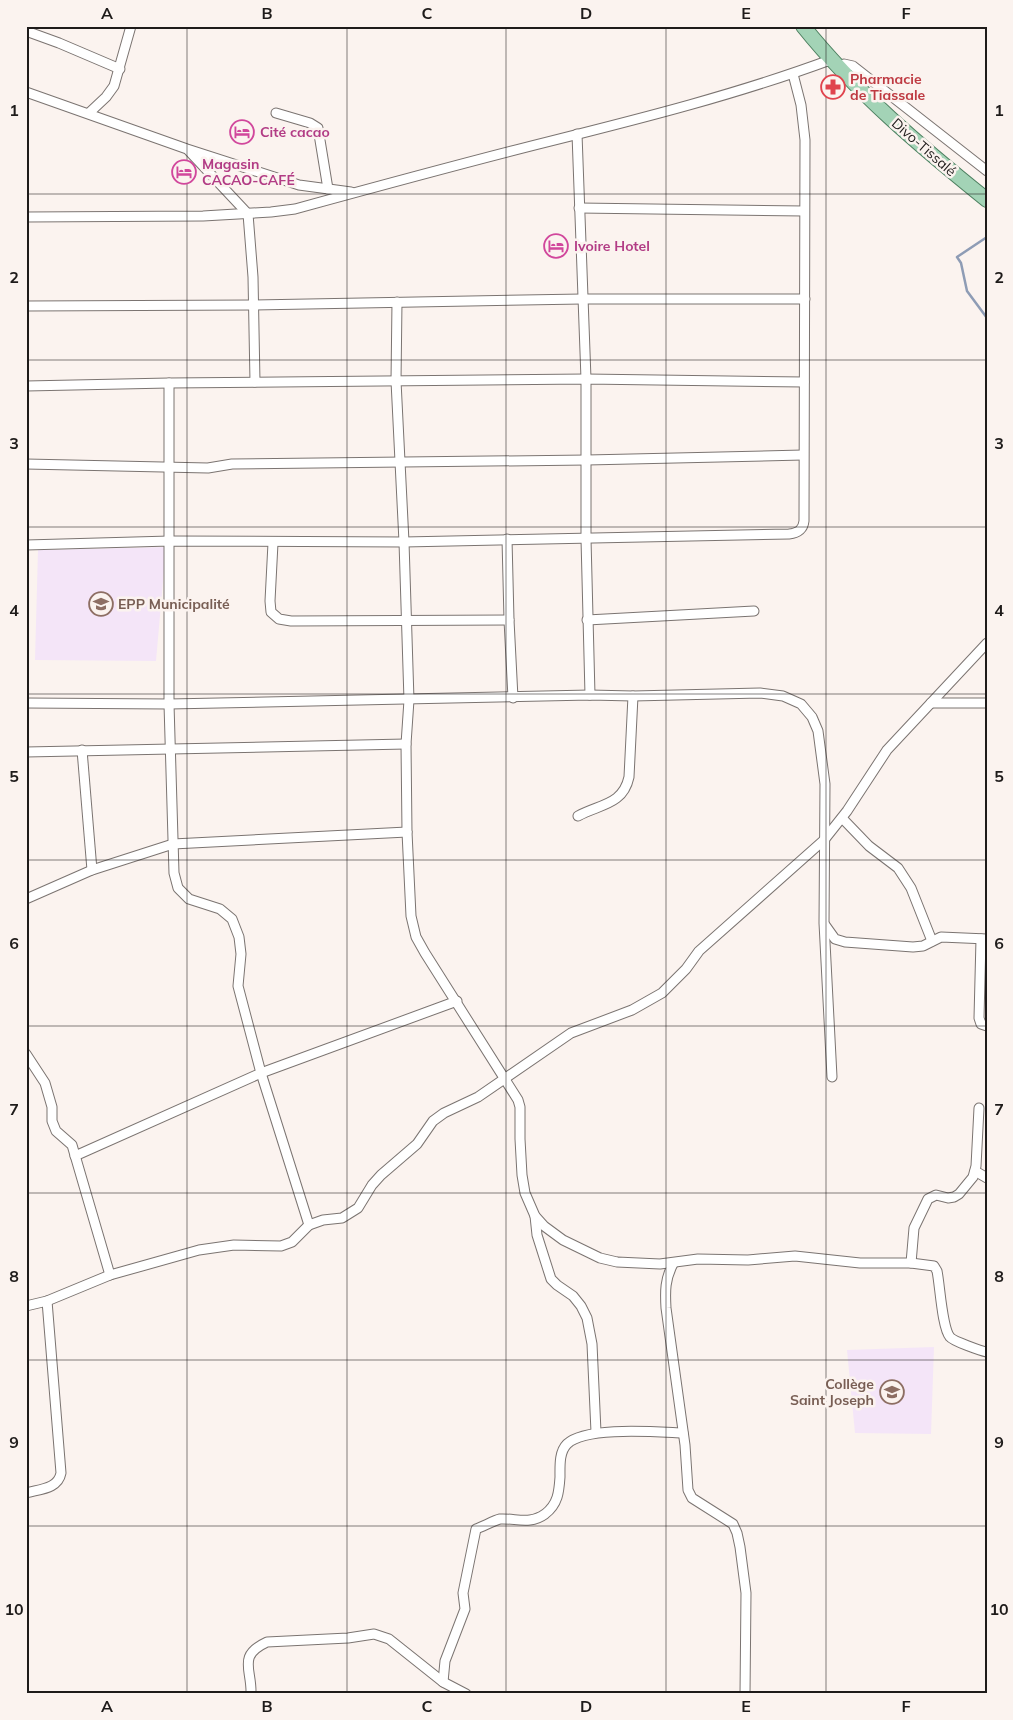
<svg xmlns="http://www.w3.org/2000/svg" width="1013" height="1720" font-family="Mulish,sans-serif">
<rect width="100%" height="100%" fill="#fbf3ef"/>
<!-- education -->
<g fill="#f4e5f8">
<path d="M 166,547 L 156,661 L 35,660 L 38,550 Z"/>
<path d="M 934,1347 L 931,1434 L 855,1433 L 847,1350 Z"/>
</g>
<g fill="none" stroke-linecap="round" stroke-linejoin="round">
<!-- stream -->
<path stroke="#8e9cb5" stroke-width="2.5" d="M 987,237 L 957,257 L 961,263 L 967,291 L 987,318"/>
<!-- street casing -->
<g stroke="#7b7471" stroke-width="11">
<g id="street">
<path d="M 26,31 L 59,43 L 120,69"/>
<path d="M 837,66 L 844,64 L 853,66 L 987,171"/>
<path d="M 26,92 L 187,149 L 299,185 L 351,192"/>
<path d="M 89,113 L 106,97 L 114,86 L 131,26"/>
<path d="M 276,113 L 310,123 L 318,128 L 328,189"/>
<path d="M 577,134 L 586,379 L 586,539 L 590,695"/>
<path d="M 189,151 L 248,214 L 253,277 L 255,382"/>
<path d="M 579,208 L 804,211"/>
<path d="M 26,217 L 203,216 L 271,212 L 295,209 C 379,186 463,163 547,142 C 643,118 738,94 830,60"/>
<path d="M 397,302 L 396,381 L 404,542 L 409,700 L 406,744 L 407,832 L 411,916 L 416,937 L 425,953 L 518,1100 L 520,1107 L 520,1139 L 522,1175 L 525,1193 L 535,1216 L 544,1226 L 563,1240 L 600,1258 L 617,1262 L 660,1264 L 698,1259 L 748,1260 L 795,1256 L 860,1263 L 911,1263 L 914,1228 L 928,1199 L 936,1195 L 948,1198 L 954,1197 L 959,1194 L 973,1177 L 976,1166 L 979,1108"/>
<path d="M 26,306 L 253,305 L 582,299 L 805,299"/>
<path d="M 169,383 L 169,704 L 174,873 L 178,888 L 189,899 L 220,909 L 232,919 L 239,937 L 241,954 L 238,986 L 261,1073 L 309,1225"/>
<path d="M 26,386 L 169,383 L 586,379 L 804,382"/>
<path d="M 26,464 L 208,468 L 232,464 L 587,460 L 803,455"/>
<path d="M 507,539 L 509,620 L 513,698"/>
<path d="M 273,543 L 270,601 L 271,612 L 279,619 L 291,621 L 509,620"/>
<path d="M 26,545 L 170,541 L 404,542 L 789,534 C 798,533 803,530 804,521 L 805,140 L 801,105 L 793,74"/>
<path d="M 587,620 L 754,611"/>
<path d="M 26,703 L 169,704 L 590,695 L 633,696 L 760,693 L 783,696 L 801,704 L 812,717 L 818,731 L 825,784 L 824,923 L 832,1077"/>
<path d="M 931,703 L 987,703"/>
<path d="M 82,750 L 92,870"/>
<path d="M 26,752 L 406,744"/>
<path d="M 578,816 C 600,804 623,805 629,777 L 633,696"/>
<path d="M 842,818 L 869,846 L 898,868 L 911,888 L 932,941"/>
<path d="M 26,899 L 92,870 L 173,844 L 407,832"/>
<path d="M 825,925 L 835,939 L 845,942 L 913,947 L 923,946 L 941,937 L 987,939"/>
<path d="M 981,939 L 979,1018 L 981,1024 L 987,1026"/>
<path d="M 26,1054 L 45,1083 L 52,1107 L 52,1121 L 56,1131 L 72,1145 L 110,1275"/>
<path d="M 75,1156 L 261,1073 L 457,1001"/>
<path d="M 975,1171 L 987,1178"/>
<path d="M 535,1216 L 537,1235 L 551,1279 L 557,1285 L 573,1296 L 581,1306 L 587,1318 L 592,1344 L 596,1432"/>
<path d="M 911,1263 L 934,1266 L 937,1271 C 940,1285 942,1328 950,1337 C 953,1341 981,1351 987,1352"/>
<path d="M 673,1264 C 665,1279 665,1291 666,1308 L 685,1445 L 688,1490 L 692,1498 L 733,1524 L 737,1533 L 740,1547 L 746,1593 L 745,1694"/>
<path d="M 26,1306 L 47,1301 L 110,1275 L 199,1250 L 234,1245 L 281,1246 L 292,1242 L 309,1225 L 323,1220 L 342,1218 L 358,1208 L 372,1185 L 381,1175 L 417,1144 L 433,1121 L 444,1113 L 478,1097 L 571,1033 L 632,1010 L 662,993 L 686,969 L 699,951 L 824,840 L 847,811 L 887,750 L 987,643"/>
<path d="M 26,1493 C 40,1489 58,1489 61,1473 L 47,1301"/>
<path d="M 443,1682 L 445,1661 L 465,1609 L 463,1593 L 476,1529 C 482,1527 495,1520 500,1519 C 516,1518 530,1525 545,1514 C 558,1504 559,1492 560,1477 C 560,1466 559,1452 567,1444 C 585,1426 657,1432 683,1433"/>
<path d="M 251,1694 C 252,1669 237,1656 267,1642 L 348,1638 L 374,1634 L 389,1639 L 443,1682 L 466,1694"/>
</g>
</g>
<!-- primary casing -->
<g stroke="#4d8060" stroke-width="16">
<path id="primary" d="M 803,26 C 856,92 921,147 987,200"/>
</g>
<!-- street -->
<use href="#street" stroke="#fff" stroke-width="9"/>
<!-- primary -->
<use href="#primary" stroke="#a3d3b6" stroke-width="14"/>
</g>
<!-- grid -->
<path fill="none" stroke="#1e1b1a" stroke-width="1" stroke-opacity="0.55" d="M 187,26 L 187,1694M 347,26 L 347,1694M 506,26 L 506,1694M 666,26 L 666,1694M 826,26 L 826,1694M 26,194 L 987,194M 26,360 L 987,360M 26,527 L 987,527M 26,694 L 987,694M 26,860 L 987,860M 26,1026 L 987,1026M 26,1193 L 987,1193M 26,1360 L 987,1360M 26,1526 L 987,1526"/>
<!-- icons -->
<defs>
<g id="pharmacy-ring" transform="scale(1.25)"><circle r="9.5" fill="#fbf3ef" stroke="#e0444e" stroke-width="1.5"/><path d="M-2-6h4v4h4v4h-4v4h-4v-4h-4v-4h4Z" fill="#e0444e"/></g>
<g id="hotel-ring" transform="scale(1.25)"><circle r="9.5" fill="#fbf3ef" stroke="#d1479c" stroke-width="1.5"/><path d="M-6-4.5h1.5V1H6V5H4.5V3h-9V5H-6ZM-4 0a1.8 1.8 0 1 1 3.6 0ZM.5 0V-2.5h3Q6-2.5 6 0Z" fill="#d1479c"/></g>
<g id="school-ring" transform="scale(1.25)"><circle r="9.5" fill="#fbf3ef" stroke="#8d6e63" stroke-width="1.5"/><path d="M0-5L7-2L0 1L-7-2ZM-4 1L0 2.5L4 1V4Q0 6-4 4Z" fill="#8d6e63"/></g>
</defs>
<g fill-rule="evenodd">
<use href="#pharmacy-ring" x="833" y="87"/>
<use href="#hotel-ring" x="242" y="132"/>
<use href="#hotel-ring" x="184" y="172"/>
<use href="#hotel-ring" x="556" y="246"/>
<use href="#school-ring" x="101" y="604"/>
<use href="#school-ring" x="892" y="1392"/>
</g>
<g text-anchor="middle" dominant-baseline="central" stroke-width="5" stroke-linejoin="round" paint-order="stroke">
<!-- health labels -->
<g font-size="14" font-weight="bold" fill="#be3a42" stroke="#fbf3ef" text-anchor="start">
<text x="850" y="79">Pharmacie<tspan x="850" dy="16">de Tiassale</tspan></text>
</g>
<!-- hotel labels -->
<g font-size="14" font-weight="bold" fill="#b23c85" stroke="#fbf3ef" text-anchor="start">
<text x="260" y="132">Cité cacao</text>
<text x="202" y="164">Magasin<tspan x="202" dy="16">CACAO-CAFÉ</tspan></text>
<text x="574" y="246">Ivoire Hotel</text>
</g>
<!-- street labels -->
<g font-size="14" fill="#1e1b1a" stroke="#fbf3ef">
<text transform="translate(924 147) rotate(41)">Divo-Tissalé</text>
</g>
<!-- education labels -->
<g font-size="14" font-weight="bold" fill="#785e54" stroke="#fbf3ef" text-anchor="start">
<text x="118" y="604">EPP Municipalité</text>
<text x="874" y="1384" text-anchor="end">Collège<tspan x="874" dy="16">Saint Joseph</tspan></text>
</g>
</g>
<!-- border -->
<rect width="1013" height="1720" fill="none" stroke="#fbf3ef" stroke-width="55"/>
<rect x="28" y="28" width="958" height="1664" fill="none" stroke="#1e1b1a" stroke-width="2"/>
<g font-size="16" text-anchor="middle" font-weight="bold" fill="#1e1b1a">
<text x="107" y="19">A</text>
<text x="267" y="19">B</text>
<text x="427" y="19">C</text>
<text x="586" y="19">D</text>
<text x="746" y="19">E</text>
<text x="906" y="19">F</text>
<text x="14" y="116">1</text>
<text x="999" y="116">1</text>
<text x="14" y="283">2</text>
<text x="999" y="283">2</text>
<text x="14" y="449">3</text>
<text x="999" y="449">3</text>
<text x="14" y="616">4</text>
<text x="999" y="616">4</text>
<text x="14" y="782">5</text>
<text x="999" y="782">5</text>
<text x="14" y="949">6</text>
<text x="999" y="949">6</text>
<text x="14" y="1115">7</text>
<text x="999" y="1115">7</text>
<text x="14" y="1282">8</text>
<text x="999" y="1282">8</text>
<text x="14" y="1448">9</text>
<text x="999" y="1448">9</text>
<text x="14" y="1615">10</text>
<text x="999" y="1615">10</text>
<text x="107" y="1712">A</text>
<text x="267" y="1712">B</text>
<text x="427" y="1712">C</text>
<text x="586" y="1712">D</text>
<text x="746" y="1712">E</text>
<text x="906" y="1712">F</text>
</g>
</svg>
